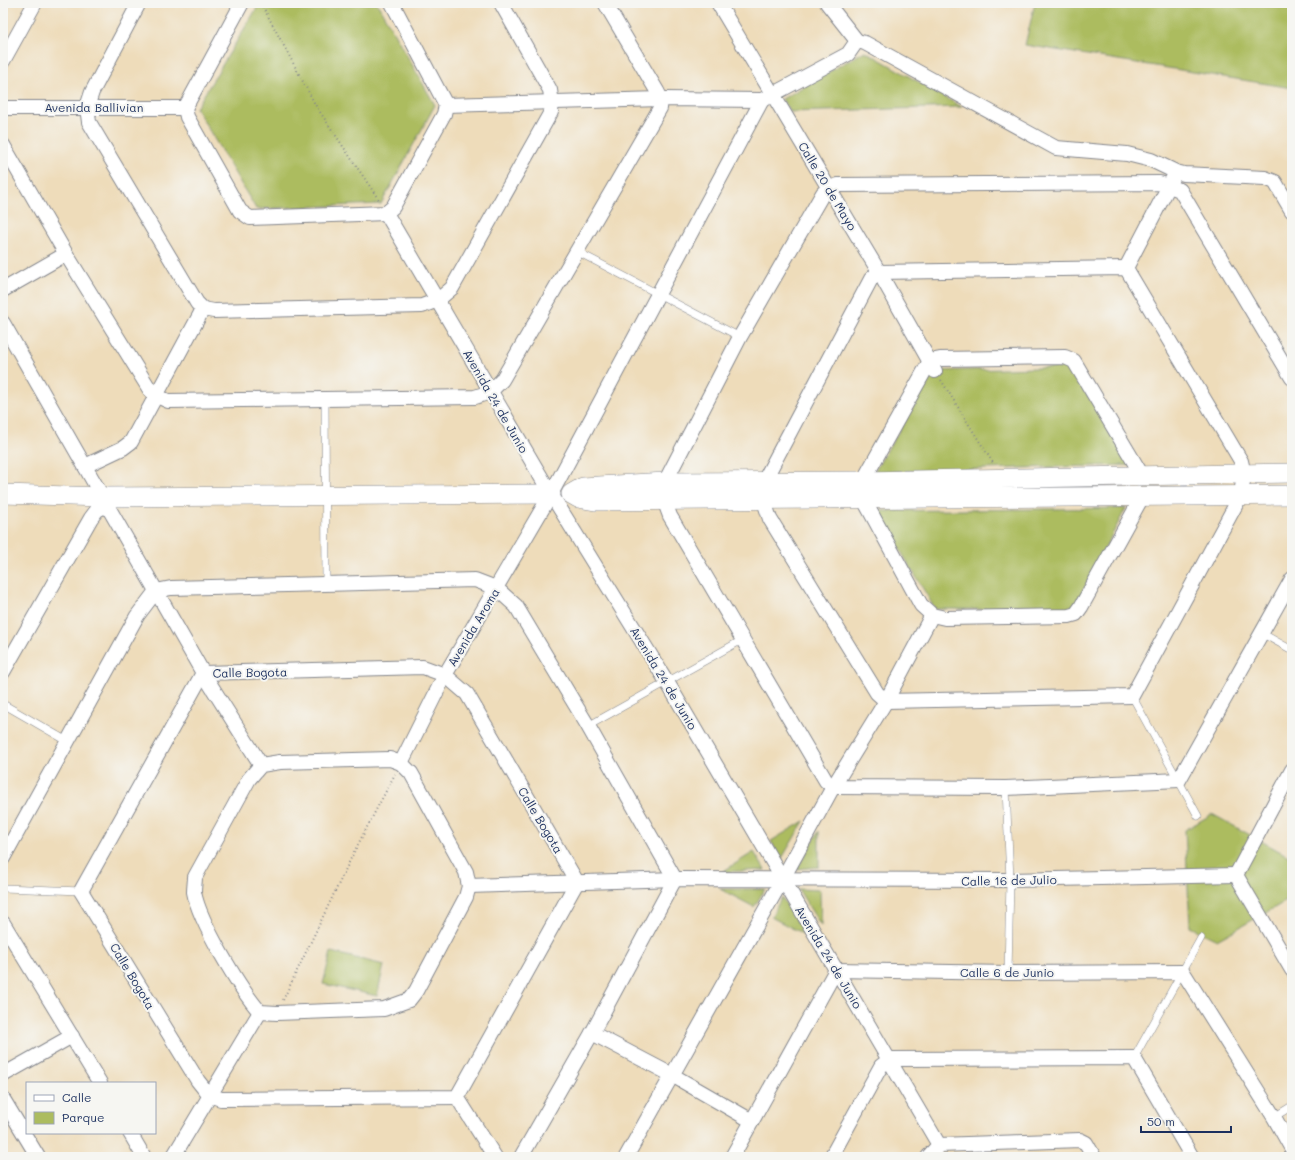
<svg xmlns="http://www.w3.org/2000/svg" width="1295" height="1160" font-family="Mali,sans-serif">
<rect width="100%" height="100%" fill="#f6f6f2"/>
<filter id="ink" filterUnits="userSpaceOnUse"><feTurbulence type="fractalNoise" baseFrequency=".025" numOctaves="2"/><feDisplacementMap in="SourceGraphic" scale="8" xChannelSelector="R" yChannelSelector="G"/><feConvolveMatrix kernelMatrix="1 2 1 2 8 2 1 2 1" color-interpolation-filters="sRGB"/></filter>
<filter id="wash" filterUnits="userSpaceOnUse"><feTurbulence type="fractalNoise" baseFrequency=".012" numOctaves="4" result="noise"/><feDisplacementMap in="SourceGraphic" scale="16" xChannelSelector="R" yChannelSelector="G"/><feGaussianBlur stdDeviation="0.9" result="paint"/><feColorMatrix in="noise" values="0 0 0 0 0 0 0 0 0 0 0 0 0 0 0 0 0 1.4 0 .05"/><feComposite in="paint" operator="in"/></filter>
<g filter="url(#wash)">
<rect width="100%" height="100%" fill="#eedcba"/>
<!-- green -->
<g fill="#acbc5f" stroke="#64765e">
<path d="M 260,3 L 377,3 L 435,105 L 381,204 L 256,209 L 196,108 Z"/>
<path d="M 1035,3 L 1292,3 L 1292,88 L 1025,45 Z"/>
<path d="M 865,51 L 962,107 L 790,112 L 782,99 Z"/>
<path d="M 1070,367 L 1131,465 L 874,472 L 935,371 Z"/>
<path d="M 1126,508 L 1073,610 L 935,609 L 877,511 Z"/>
<path d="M 1212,814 L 1292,858 L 1292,898 L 1217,940 L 1190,927 L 1185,830 Z"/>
<path d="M 804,821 L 781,860 L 771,841 Z"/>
<path d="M 819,831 L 819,867 L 797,869 Z"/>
<path d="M 754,852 L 765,870 L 722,872 Z"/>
<path d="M 720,889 L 765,889 L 754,907 Z"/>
<path d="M 798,889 L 820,890 L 821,926 Z"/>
<path d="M 782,897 L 805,935 L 771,917 Z"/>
<path d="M 331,952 L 384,965 L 377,996 L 323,984 Z"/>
</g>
</g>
<g filter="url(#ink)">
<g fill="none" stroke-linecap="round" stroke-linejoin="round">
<!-- lane casing -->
<g stroke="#84868c" stroke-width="8">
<g id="lane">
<path d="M 578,252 L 740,337"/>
<path d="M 325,400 L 326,583"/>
<path d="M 1263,634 L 1292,650"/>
<path d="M 1132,696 L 1198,816"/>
<path d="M 3,704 L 67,741"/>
<path d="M 588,726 L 742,640"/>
<path d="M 1006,788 L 1010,880 L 1008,973"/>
<path d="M 3,888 L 81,891"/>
<path d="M 1134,1058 L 1201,938"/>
<path d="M 1274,1117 L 1292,1106"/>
</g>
</g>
<!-- street casing -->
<g stroke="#84868c" stroke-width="16">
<g id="street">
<path d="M 139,3 L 92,92 L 87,107 L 89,122 L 197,303 L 203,309 L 214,311 L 422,306 L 438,300 L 452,288 L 551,112 L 552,103 L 550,90 L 501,3"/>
<path d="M 242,3 L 185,108 L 187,117 L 240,211 L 250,218 L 386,213 L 393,207 L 444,114 L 446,105 L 392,3"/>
<path d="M 718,3 L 879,272 L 935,371"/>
<path d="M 827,3 L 857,41 L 865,43 L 1056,148 L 1127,154 L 1151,160 L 1176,172 L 1184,174 L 1265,178 L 1275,182 L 1292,211"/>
<path d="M 3,61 L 35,3"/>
<path d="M 446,105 L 661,99 L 762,100 L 848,54 L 857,41"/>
<path d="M 3,108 L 185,108"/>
<path d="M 3,145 L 66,254 L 150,390 L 157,396 L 168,401 L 475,397 L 490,392 L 502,380 L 660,108 L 661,99 L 657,91 L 605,3"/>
<path d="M 386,213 L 551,494 L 667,682 L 939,1145"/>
<path d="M 1126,268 L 1241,461 L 1244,474 L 1241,495 L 1132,696 L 886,701 L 877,693 L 770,519 L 764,501 L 764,481 L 871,279 L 879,272 Z"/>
<path d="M 1126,268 L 1173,178"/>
<path d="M 3,290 L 66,254"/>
<path d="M 3,323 L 203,673 L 261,765"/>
<path d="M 1292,378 L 1180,190 L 1160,183 L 838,185 L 823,193 L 740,337 L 665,482 L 664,500 L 670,516 L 826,781 L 833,787 L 1006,788 L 1179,780 L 1292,579"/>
<path d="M 85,466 L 123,448 L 131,442 L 203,309"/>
<path d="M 863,481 L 930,361 L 940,359 L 1065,357 L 1074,361 L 1143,477"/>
<path d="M 864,500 L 921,605 L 932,615 L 945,618 L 1069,616 L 1076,614 L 1081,607 L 1142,497"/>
<path d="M 423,667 L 445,675 L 467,694 L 577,882 L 457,1097 L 221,1099 L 209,1095 L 198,1081 L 81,891 L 203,673 Z"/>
<path d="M 3,672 L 91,518 L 97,510 L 107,505"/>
<path d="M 390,759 L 401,763 L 411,773 L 466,872 L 469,886 L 466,897 L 416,991 L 409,1000 L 384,1009 L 277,1013 L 260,1012 C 240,989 199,921 194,892 C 194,887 195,881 195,877 L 249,779 L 261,765 L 280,762 Z"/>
<path d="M 401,763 L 445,675 L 551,494 L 762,100"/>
<path d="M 3,858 L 137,616 L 156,591 L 171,588 L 475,580 L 496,588 L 516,606 L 588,726 L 675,879 L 592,1033 L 521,1157"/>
<path d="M 1236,875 L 1292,770"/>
<path d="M 1236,875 L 1292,970"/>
<path d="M 469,886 L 675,879 L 1010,880 L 1236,875"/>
<path d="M 3,923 L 100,1083"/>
<path d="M 592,1033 L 672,1075 L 752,1121"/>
<path d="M 3,1075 L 72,1036"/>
<path d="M 457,1097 L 495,1157"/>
<path d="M 3,1099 L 38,1157"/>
<path d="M 130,1133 L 144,1157"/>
<path d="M 173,1157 L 260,1012"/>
<path d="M 626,1157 L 782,880 L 833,787 L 886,701 L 932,615"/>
<path d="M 732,1157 L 836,970 L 1008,973 L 1183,972 L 1274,1117 L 1292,1149"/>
<path d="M 831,1157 L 881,1066 L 890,1059 L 1134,1058 L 1192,1157"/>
<path d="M 928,1157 L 939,1145 L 1080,1140 L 1086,1143 L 1094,1157"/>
</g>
</g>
<!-- secondary casing -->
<g stroke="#84868c" stroke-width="20">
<g id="secondary">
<path d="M 1292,473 L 863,481 L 665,482 L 583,487 L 571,494 L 578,498 L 595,501 L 1292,495"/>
<path d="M 3,494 L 103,497 L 551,494"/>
</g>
</g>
<!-- path -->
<g stroke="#84868c" stroke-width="2" stroke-dasharray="1 3" stroke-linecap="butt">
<path d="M 261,3 L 316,106 L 379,200"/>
<path d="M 941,380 L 993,463"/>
<path d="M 283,1000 L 354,852 L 395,774"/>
</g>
<!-- lane -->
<use href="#lane" stroke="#fff" stroke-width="7"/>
<!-- street -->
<use href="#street" stroke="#fff" stroke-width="14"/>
<!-- secondary -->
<use href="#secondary" stroke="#fff" stroke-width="19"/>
</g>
</g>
<g text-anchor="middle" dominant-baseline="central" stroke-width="4" stroke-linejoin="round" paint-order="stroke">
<!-- street labels -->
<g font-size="12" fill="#1b2f5e" stroke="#f6f6f2">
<text x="94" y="107">Avenida Ballivian</text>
<text transform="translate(828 186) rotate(59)">Calle 20 de Mayo</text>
<text transform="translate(496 401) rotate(60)">Avenida 24 de Junio</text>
<text transform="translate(473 627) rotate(-59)">Avenida Aroma</text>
<text transform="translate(250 672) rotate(-1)">Calle Bogota</text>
<text transform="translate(664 678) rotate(59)">Avenida 24 de Junio</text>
<text transform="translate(541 820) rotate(59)">Calle Bogota</text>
<text transform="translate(1009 880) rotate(-1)">Calle 16 de Julio</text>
<text transform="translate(829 957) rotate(59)">Avenida 24 de Junio</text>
<text x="1007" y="972">Calle 6 de Junio</text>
<text transform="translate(133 976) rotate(59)">Calle Bogota</text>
</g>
</g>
<!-- margin -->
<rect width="1295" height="1160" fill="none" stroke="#f6f6f2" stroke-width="16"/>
<!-- legend -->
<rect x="26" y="1082" width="130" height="52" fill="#f6f6f2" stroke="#9ea6b7"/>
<rect x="34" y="1095" width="20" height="6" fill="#ffffff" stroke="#9ea6b7"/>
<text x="62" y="1102" font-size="12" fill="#1b2f5e">Calle</text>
<rect x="34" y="1112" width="20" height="12" fill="#acbc5f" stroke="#9ea6b7"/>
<text x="62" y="1122" font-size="12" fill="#1b2f5e">Parque</text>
<!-- scale -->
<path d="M1141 1126v6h90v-6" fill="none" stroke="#1b2f5e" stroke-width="2"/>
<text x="1147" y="1126" font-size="12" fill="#1b2f5e" stroke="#f6f6f2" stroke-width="3" paint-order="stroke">50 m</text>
</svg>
